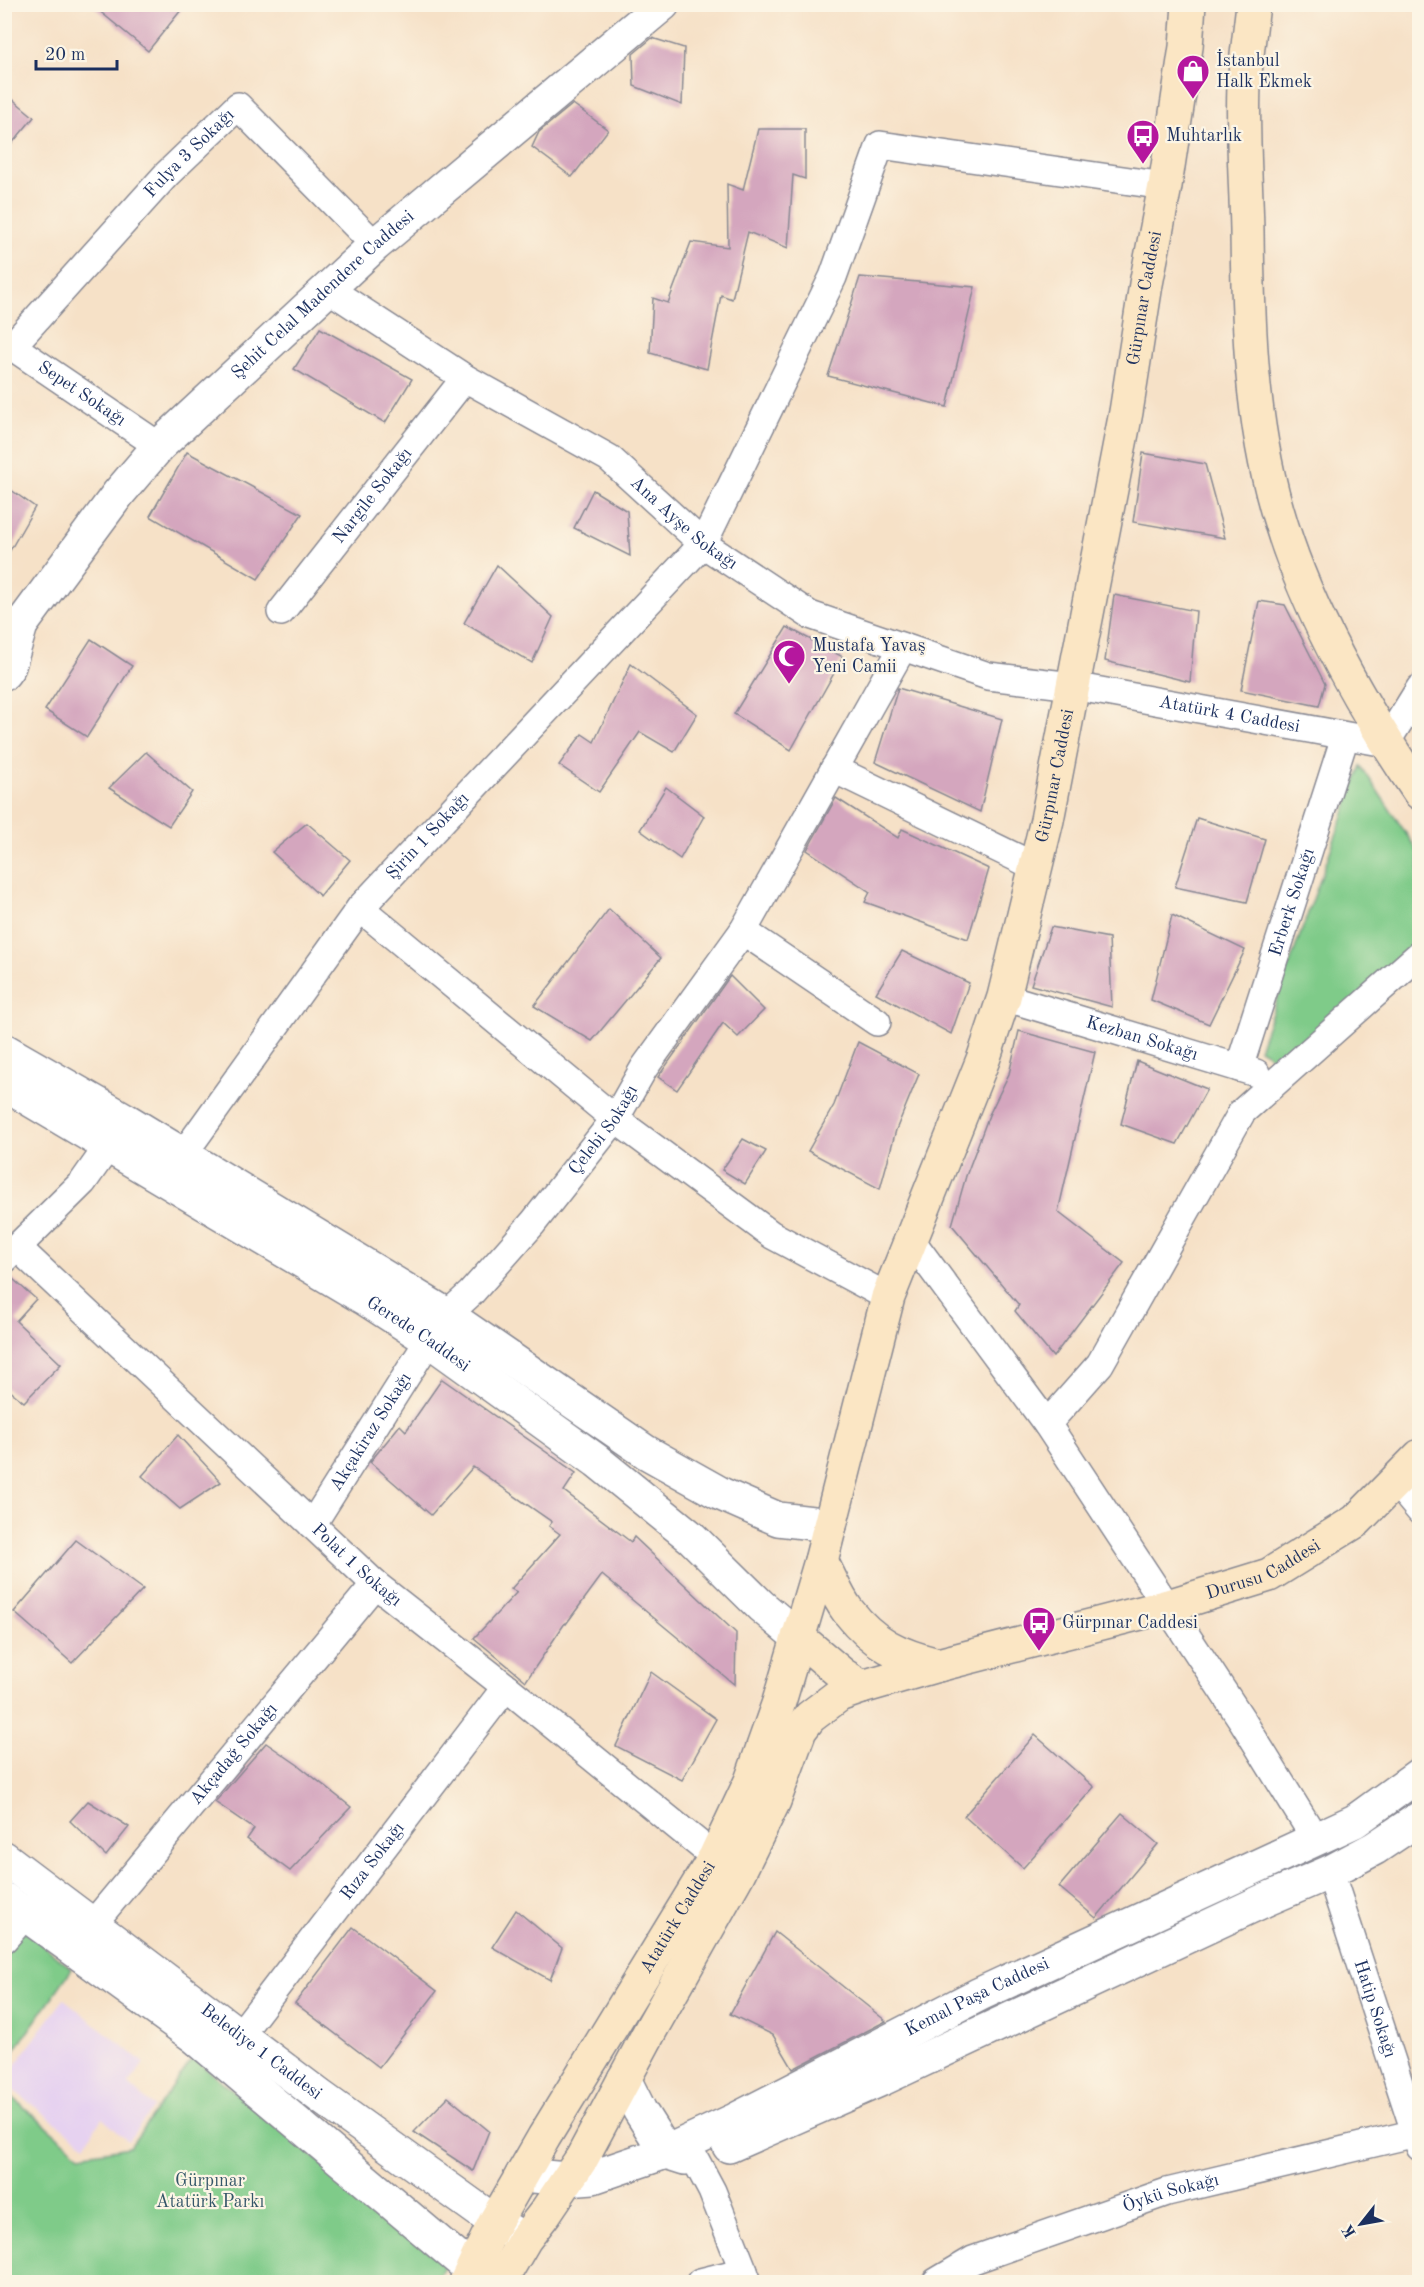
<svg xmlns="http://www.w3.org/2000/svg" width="1424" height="2287" font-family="'Old Standard TT',serif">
<rect width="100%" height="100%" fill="#fcf5e5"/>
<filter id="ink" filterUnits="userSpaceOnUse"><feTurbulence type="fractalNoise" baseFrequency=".0167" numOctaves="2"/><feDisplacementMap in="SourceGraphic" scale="12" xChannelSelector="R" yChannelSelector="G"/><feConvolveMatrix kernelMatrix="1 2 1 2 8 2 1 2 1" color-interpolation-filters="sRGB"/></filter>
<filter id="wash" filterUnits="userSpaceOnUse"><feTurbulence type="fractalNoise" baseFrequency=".008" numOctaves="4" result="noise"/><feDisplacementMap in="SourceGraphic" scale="24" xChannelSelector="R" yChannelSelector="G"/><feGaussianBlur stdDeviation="1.35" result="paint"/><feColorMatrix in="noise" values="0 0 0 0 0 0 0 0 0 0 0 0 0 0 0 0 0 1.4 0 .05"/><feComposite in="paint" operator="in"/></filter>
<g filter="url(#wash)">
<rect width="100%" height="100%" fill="#f6e1c7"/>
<!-- built -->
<path fill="#e6d2f0" d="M 64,1999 L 144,2063 L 129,2084 L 154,2107 L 128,2141 L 102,2118 L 85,2145 L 5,2084 L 5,2079 Z"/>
<!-- green -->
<g fill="#7fcb89" stroke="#4d7d74" stroke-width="1.5">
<path d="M 1361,766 L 1419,853 L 1419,944 L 1288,1066 L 1259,1049 Z"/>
<path d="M 5,1914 L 72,1969 L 5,2064 Z"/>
<path d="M 193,2058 L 445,2264 L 436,2282 L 5,2282 L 4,2090 L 80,2155 L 130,2147 Z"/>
</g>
<g id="blocks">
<!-- building -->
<g fill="#d4a6be">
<path d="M 91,4 L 186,4 L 148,51 Z"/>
<path d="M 652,38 L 684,48 L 682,105 L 634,86 L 633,54 Z"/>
<path d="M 4,92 L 34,117 L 4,153 Z"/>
<path d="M 573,104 L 608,130 L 572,177 L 532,147 L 539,132 Z"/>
<path d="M 758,129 L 805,129 L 805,179 L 793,175 L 788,248 L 748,232 L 732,299 L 721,295 L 707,369 L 650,353 L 653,298 L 668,303 L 691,242 L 728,247 L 727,184 L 743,190 Z"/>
<path d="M 860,277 L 975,287 L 947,407 L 828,376 Z"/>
<path d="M 320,328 L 412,379 L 385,423 L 294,369 Z"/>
<path d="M 187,452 L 302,514 L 258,579 L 150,516 Z"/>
<path d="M 1143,453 L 1205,464 L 1225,538 L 1133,522 Z"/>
<path d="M 4,485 L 35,507 L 4,561 Z"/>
<path d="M 593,490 L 627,511 L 630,556 L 574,528 Z"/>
<path d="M 497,565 L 553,617 L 532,663 L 464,623 Z"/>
<path d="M 1114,595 L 1196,611 L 1190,682 L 1105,661 Z"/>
<path d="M 1259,601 L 1285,605 L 1325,684 L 1319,706 L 1241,690 Z"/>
<path d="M 787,627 L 843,657 L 791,750 L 734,714 Z"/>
<path d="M 91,639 L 132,666 L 87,737 L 45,710 Z"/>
<path d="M 631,664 L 697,714 L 674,752 L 640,732 L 599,792 L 559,765 L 582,734 L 594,742 Z"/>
<path d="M 898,688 L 1002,719 L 980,812 L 875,762 Z"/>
<path d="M 146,752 L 192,792 L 169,826 L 109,788 Z"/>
<path d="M 666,787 L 704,816 L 680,859 L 640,830 Z"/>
<path d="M 836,798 L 898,838 L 902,829 L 989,869 L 968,939 L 865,902 L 870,892 L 807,850 Z"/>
<path d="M 1197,818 L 1265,839 L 1247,902 L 1175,887 Z"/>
<path d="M 307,823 L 350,860 L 320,896 L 272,852 Z"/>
<path d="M 609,909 L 661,958 L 592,1041 L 534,1006 Z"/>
<path d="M 1172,915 L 1245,950 L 1209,1024 L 1151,1000 Z"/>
<path d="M 1051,927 L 1109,938 L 1112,1007 L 1031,985 Z"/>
<path d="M 902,951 L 969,983 L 951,1034 L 876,993 Z"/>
<path d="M 730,976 L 764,1010 L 738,1037 L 723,1023 L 677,1090 L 658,1077 Z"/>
<path d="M 1019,1031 L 1095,1052 L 1058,1212 L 1124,1263 L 1053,1357 L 1015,1311 L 1019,1305 L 952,1225 L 966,1176 L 989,1115 L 1009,1074 Z"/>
<path d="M 858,1042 L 919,1074 L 896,1130 L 880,1189 L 808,1151 L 834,1105 Z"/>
<path d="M 1137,1061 L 1207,1089 L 1177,1144 L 1121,1124 Z"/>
<path d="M 743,1139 L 766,1151 L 745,1184 L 722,1170 Z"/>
<path d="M 4,1274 L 7,1274 L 36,1299 L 16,1321 L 61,1364 L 24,1402 L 4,1386 Z"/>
<path d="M 442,1379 L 576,1473 L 564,1491 L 631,1542 L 634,1537 L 736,1633 L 735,1685 L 602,1575 L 566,1624 L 565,1623 L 526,1681 L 474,1638 L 517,1592 L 511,1589 L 560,1534 L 549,1526 L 552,1522 L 473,1467 L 431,1515 L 370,1462 L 400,1425 L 406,1431 Z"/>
<path d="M 178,1435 L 221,1482 L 180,1509 L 142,1476 Z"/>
<path d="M 76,1540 L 143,1589 L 72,1663 L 14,1612 Z"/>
<path d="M 651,1672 L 716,1719 L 682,1780 L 616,1746 Z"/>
<path d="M 1035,1735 L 1094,1787 L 1023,1868 L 964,1816 Z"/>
<path d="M 266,1743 L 298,1765 L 351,1807 L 290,1871 L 247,1839 L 254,1829 L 215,1802 Z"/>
<path d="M 88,1801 L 129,1827 L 106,1856 L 70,1821 Z"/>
<path d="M 1122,1813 L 1158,1844 L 1096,1918 L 1059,1887 Z"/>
<path d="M 516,1910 L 562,1948 L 550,1980 L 492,1947 Z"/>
<path d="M 353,1927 L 437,1991 L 379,2067 L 295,2003 Z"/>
<path d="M 775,1932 L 886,2021 L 793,2069 L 773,2035 L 730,2014 Z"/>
<path d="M 448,2097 L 489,2131 L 473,2171 L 414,2132 Z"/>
</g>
</g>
</g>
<g filter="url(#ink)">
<use href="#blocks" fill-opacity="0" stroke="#888892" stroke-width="1.5"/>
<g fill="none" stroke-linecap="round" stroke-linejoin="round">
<!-- minor casing -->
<g stroke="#888892" stroke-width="30">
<g id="minor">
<path id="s1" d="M 327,288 L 465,378 L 609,458 L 703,544 L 810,615 L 988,676 L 1073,686 L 1386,743 L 1420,688"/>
<path id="s2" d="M 4,341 L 159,446"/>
<path id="s3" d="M 12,346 L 167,174 L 238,106 L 375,245"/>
<path id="s4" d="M 281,612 L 465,378"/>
<path d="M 834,769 L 1036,867"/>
<path d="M 360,908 L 615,1119 L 772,1235 L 888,1297"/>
<path d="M 743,931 L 877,1022"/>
<path id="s5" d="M 1004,997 L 1256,1073"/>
<path id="s6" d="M 1239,1068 L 1345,737"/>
<path id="s7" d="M 182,1156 L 360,908 L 703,544 L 833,277 L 880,145 L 1165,186"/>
<path d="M 911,1240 L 1047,1424 L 1242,1720 L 1316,1840"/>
<path id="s8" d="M 18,1248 L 375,1584 L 506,1687 L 715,1857"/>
<path d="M 5,1259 L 83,1182 L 109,1145"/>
<path id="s9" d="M 447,1315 L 471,1293 L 533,1223 L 615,1119 L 644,1068 L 743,931 L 903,647"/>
<path d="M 1047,1424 L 1100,1364 L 1242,1112 L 1420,954"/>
<path d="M 1395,1481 L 1420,1511"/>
<path id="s10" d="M 312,1525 L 429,1340"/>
<path id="s11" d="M 1330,1872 L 1420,2147"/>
<path id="s12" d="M 92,1925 L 375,1584"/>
<path d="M 4,1939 L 25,1915"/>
<path id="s13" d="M 239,2036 L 506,1687"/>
<path d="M 696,2161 L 712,2191 L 748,2282"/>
<path d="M 700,2282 L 744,2271"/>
<path id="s14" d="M 936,2282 L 973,2260 L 1167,2192 L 1416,2133"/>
</g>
</g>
<!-- tertiary casing -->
<g stroke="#888892" stroke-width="36">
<g id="tertiary">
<path id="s15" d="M 4,637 L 21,625 L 118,494 L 159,446 L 375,245 L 663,4"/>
<path d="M 4,673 L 9,666 L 21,625"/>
<path d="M 4,1050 L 124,1119 L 447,1315 L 646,1452 L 721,1494 L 778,1519 L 830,1525"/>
<path id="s16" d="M 4,1084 L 364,1298 L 429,1340 L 597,1461 L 692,1538 L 761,1606 L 798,1637"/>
<path id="s17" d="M 4,1858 L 321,2097 L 495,2222 L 520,2237"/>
<path d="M 4,1899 L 195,2037 L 486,2282"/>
<path d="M 624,2079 L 640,2111 L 666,2152 L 685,2158"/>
<path d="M 729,2146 L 882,2079 L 1267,1899 L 1330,1872 L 1375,1848 L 1420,1818"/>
<path id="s18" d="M 522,2175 L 567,2179 L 593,2177 L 666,2152 L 735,2120 L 980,1994 L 1355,1821 L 1420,1774"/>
</g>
</g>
<!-- secondary casing -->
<g stroke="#888892" stroke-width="36">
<g id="secondary">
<path d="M 1253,4 C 1250,31 1246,59 1244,86 C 1242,134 1246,183 1247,231 C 1248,325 1251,419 1277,510 C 1305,608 1362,708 1420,793"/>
<path d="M 821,1561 C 830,1577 837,1597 848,1611 C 874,1644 898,1655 938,1665"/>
<path d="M 798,1637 L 843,1675 L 862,1687"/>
<path id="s19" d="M 466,2282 L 495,2222 L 544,2137 L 715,1857 L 751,1781 L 779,1702 L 821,1561 L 888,1297 L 984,1057 L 1004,997 L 1047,820 L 1126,412 L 1146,284 L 1165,186 L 1186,47 L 1189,4"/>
<path id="s20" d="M 500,2282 L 525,2239 L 545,2213 L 582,2158 L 651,2029 L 737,1876 L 774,1801 L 800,1730 L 810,1717 L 839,1695 L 862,1687 L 938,1665 L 1168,1606 L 1269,1575 L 1356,1521 L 1420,1456"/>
</g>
</g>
<!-- minor -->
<use href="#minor" stroke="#fff" stroke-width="27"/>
<!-- tertiary -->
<use href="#tertiary" stroke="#fff" stroke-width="33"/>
<!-- secondary -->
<use href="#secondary" stroke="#fbe6c4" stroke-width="33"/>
</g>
</g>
<!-- icons -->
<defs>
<g id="shop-pin" transform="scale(1.725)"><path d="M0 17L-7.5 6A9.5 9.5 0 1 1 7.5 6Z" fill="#b5179e" stroke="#fcf5e5"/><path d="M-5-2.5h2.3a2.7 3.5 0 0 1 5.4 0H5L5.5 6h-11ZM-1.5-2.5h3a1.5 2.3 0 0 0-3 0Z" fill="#fff"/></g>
<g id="bus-pin" transform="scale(1.725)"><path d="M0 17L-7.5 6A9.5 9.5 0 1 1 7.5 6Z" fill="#b5179e" stroke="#fcf5e5"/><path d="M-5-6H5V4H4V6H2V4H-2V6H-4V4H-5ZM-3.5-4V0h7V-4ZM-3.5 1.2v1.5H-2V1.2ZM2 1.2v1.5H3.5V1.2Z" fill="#fff"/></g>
<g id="mosque-pin" transform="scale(1.725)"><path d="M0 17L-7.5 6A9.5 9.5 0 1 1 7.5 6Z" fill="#b5179e" stroke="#fcf5e5"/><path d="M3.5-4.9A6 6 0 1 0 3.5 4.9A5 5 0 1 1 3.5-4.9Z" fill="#fff"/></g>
</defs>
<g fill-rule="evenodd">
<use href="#shop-pin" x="1193" y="71"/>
<use href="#bus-pin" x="1143" y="136"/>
<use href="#mosque-pin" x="789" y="656"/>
<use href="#bus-pin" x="1039" y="1623"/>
</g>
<g text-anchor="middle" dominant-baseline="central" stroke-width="4.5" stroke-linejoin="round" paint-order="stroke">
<!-- poi labels -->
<g font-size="18" fill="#1b2f5e" stroke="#fcf5e5" text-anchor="start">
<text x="1216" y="61">İstanbul<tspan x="1216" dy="21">Halk Ekmek</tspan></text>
<text x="1166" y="136">Muhtarlık</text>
<text x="812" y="646">Mustafa Yavaş<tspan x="812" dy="21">Yeni Camii</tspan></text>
<text x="1062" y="1623">Gürpınar Caddesi</text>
</g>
<!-- street labels -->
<g font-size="18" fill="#1b2f5e" stroke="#fcf5e5">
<text stroke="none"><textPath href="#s3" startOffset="262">Fulya 3 Sokağı</textPath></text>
<text stroke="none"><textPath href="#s15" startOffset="470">Şehit Celal Madendere Caddesi</textPath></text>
<text stroke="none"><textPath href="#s19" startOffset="2115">Gürpınar Caddesi</textPath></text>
<text stroke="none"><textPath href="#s2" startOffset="94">Sepet Sokağı</textPath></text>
<text stroke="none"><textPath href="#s4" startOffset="148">Nargile Sokağı</textPath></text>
<text stroke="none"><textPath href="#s1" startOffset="429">Ana Ayşe Sokağı</textPath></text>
<text stroke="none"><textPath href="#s1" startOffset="1018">Atatürk 4 Caddesi</textPath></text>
<text stroke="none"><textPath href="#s19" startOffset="1629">Gürpınar Caddesi</textPath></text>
<text stroke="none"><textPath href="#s7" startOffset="404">Şirin 1 Sokağı</textPath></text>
<text stroke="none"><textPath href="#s6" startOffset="174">Erberk Sokağı</textPath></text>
<text stroke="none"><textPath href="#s5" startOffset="144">Kezban Sokağı</textPath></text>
<text stroke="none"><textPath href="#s9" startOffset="243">Çelebi Sokağı</textPath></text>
<text stroke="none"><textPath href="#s16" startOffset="484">Gerede Caddesi</textPath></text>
<text stroke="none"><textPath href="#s10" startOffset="110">Akçakiraz Sokağı</textPath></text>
<text stroke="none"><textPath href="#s8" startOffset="464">Polat 1 Sokağı</textPath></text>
<text stroke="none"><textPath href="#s20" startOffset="1126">Durusu Caddesi</textPath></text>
<text stroke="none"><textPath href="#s12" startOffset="222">Akçadağ Sokağı</textPath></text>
<text stroke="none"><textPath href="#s13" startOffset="220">Rıza Sokağı</textPath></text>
<text stroke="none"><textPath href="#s19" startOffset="422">Atatürk Caddesi</textPath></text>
<text stroke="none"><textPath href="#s18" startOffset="496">Kemal Paşa Caddesi</textPath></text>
<text stroke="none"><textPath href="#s11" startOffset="144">Hatip Sokağı</textPath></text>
<text stroke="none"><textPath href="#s17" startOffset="322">Belediye 1 Caddesi</textPath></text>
<text stroke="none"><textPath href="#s14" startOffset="252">Öykü Sokağı</textPath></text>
</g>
<!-- park labels -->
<g font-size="18" fill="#345669" stroke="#fcf5e5">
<text x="210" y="2181">Gürpınar<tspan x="210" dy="21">Atatürk Parkı</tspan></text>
</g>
</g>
<!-- margin -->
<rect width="1424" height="2287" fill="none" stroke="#fcf5e5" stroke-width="24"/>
<!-- north arrow -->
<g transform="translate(1361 2224) rotate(239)" stroke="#fcf5e5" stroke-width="4.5" paint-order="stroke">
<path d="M0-4.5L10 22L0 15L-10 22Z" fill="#1b2f5e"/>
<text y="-9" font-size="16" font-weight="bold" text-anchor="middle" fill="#1b2f5e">K</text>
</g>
<!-- scale -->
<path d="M36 60v9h81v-9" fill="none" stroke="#1b2f5e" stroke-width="3"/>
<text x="45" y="60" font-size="18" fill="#1b2f5e" stroke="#fcf5e5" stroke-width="4.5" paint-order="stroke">20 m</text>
</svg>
